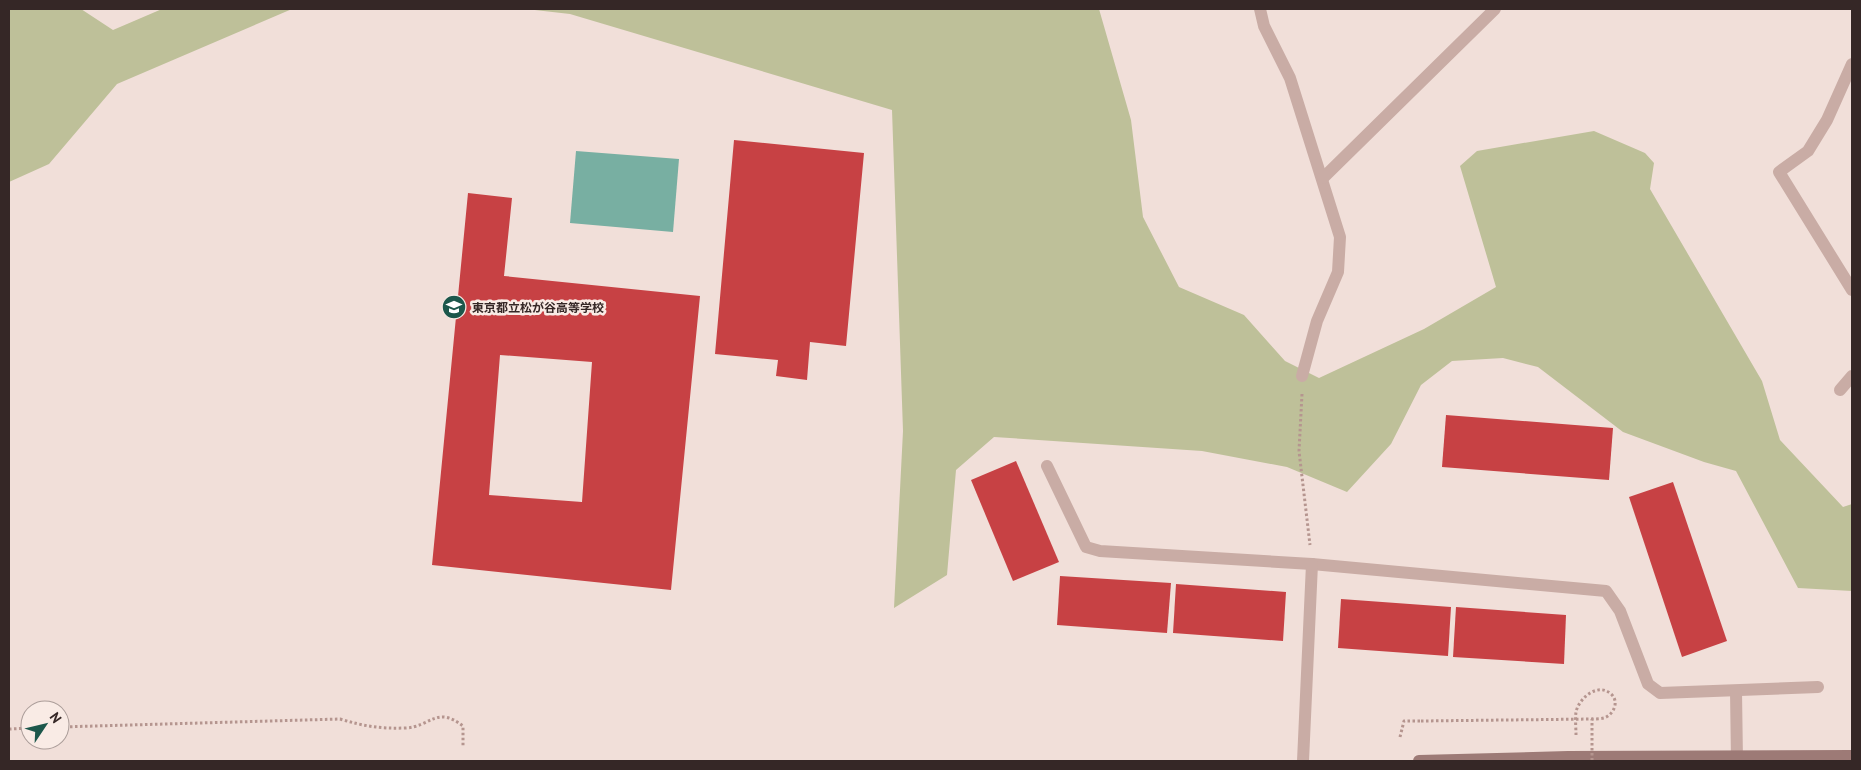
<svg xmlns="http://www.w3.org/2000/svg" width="1861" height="770" font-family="'PT Sans','Noto Sans JP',sans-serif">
<rect width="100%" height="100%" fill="#f1dfd9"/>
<!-- green -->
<g fill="#bec099">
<path d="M 9,9 L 81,9 L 113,30 L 162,9 L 292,9 L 117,84 L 49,164 L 9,182 Z"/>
<path d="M 526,9 L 1099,9 L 1131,120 L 1143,217 L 1179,287 L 1244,315 L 1285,361 L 1319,378 L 1424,329 L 1496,287 L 1460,166 L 1477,151 L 1594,131 L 1645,153 L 1654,163 L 1650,189 L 1762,381 L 1780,440 L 1843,507 L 1852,504 L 1852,591 L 1798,588 L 1736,471 L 1704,462 L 1623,432 L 1538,367 L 1503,358 L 1452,361 L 1421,385 L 1391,444 L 1347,492 L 1287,467 L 1202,451 L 994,437 L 956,470 L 947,575 L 894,608 L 903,431 L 892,110 L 570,14 Z"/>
</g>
<!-- water -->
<path fill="#78afa2" d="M 576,151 L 679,159 L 673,232 L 570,223 Z"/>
<!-- building -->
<g fill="#c74144" fill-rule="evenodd">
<path d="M 734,140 L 864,153 L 846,346 L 810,342 L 807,380 L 776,376 L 778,360 L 715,354 Z"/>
<path d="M 468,193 L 512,198 L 504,276 L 700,296 L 671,590 L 432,565 ZM 500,355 L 592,362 L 582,502 L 489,495 Z"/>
<path d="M 1446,415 L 1613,428 L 1609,480 L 1442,467 Z"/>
<path d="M 1016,461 L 1059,562 L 1013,581 L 971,480 Z"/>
<path d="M 1673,482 L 1727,641 L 1682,657 L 1629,497 Z"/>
<path d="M 1060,576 L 1171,583 L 1167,633 L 1057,625 Z"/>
<path d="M 1176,584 L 1286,592 L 1283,641 L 1173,633 Z"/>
<path d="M 1341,599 L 1451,607 L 1448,656 L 1338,648 Z"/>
<path d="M 1456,607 L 1566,615 L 1564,664 L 1453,657 Z"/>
</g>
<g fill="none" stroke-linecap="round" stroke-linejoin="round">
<!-- path -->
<g stroke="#b5958f" stroke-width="3" stroke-dasharray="2.5 2.5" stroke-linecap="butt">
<path d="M 1302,394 L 1299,451 L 1310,545"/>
<path d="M 60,727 L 340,719 C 363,726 381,729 405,728 C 431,727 436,705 463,726 L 463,746"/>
<path d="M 9,729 L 30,728"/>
<path d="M 1576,735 C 1576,728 1575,719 1576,712 C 1579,698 1598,682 1611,694 C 1620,702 1613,715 1604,718 C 1600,719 1595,719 1592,719"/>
<path d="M 1400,737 L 1404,721 L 1421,721"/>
</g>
<!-- lane -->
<g stroke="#c9aca5" stroke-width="12">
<path d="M 1260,9 L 1264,26 L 1290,78 L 1340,237 L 1338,272 L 1317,321 L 1302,376"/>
<path d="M 1323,178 L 1495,9"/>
<path d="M 1047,466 L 1086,547 L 1100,551 L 1312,564 L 1606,591 L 1620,611 L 1648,684 L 1660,693 L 1818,687"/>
<path d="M 1736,691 L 1737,761"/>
<path d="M 1303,761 L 1312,564"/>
</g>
<!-- street -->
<g stroke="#c9aca5" stroke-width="12">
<path d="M 1852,64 L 1827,120 L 1808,151 L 1779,172 L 1852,290"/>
<path d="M 1840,390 L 1852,376"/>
</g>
<!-- secondary -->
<path stroke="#9d7a76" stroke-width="12" d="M 1419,761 L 1568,757 L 1852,756"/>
<!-- path-bridge -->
<path stroke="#b5958f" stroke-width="3" stroke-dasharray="2.5 2.5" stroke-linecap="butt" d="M 1421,721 L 1592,719 L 1592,761"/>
</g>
<!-- icons -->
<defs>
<g id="school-disc" transform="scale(1.25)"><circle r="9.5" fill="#1c574b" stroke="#f9ebe5"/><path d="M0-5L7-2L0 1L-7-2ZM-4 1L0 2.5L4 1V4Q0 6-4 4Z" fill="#fff"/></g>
</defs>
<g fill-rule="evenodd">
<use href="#school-disc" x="454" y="307"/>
</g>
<g text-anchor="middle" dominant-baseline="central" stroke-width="5" stroke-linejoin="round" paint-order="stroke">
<!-- poi labels -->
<g font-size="12" font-weight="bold" fill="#352726" stroke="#f9ebe5" text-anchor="start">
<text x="472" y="307">東京都立松が谷高等学校</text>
</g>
</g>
<!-- border -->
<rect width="1861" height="770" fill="none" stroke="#352726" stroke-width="20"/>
<!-- north arrow -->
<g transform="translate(45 725) rotate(55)"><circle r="24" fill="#f9ebe5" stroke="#ab9d99"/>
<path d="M0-4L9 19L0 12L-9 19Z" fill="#1c574b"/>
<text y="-8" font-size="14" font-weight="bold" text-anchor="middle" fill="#352726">N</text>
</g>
</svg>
